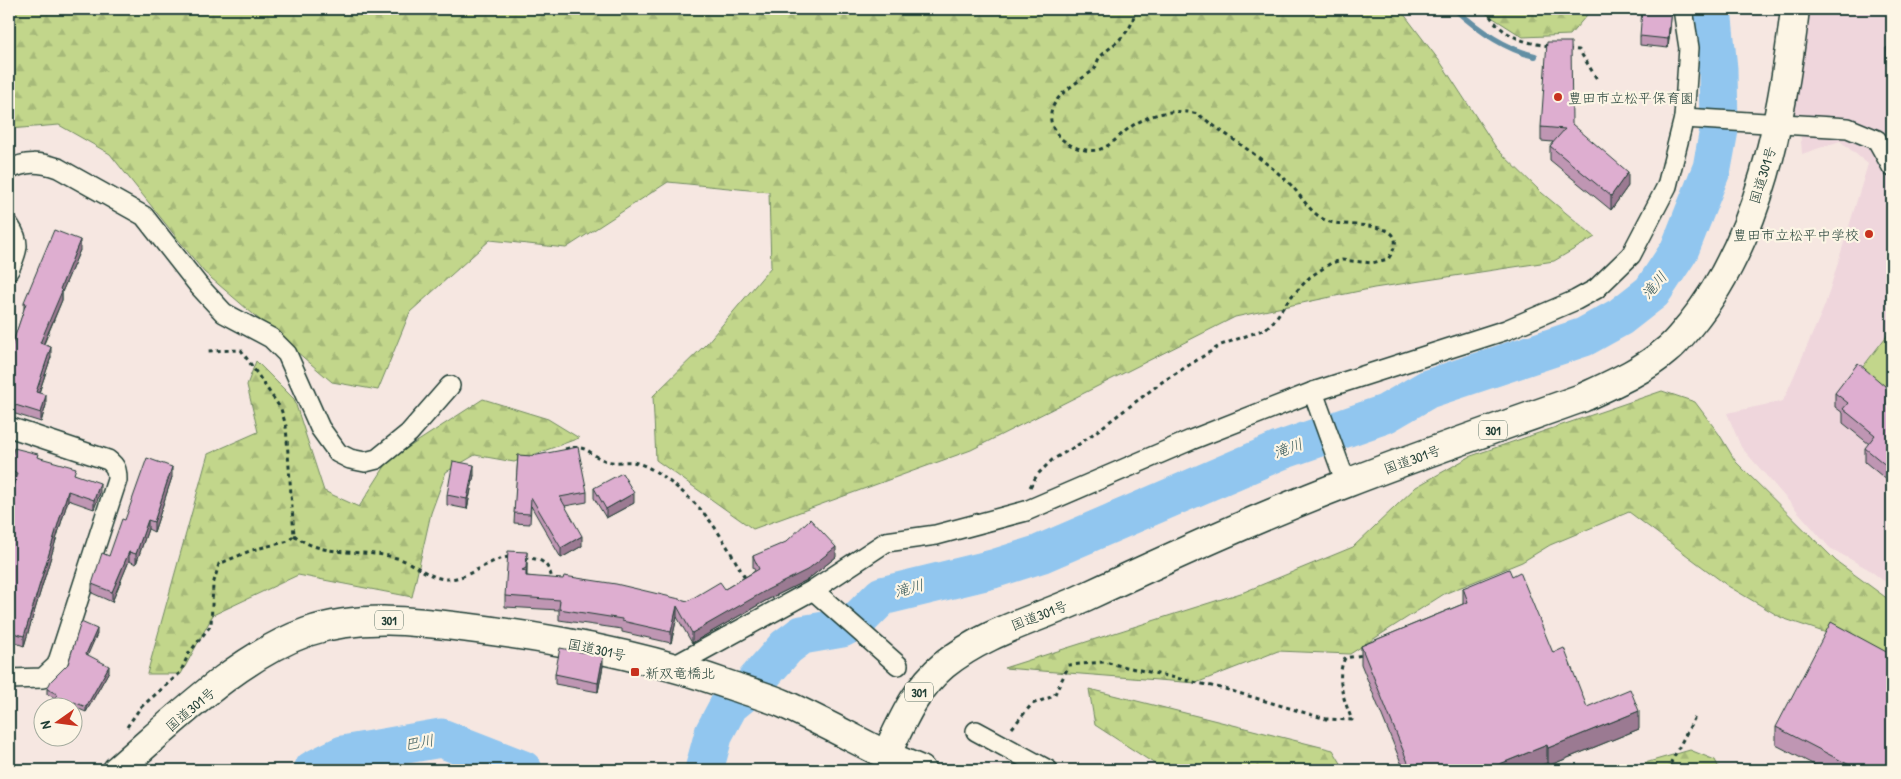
<svg xmlns="http://www.w3.org/2000/svg" width="1901" height="779" font-family="'Patrick Hand','Klee One',sans-serif">
<defs>
<pattern id="forest-firs" width="22" height="20" patternUnits="userSpaceOnUse" patternTransform="scale(1.25)"><rect width="22" height="20" fill="#c2d68b"/><path d="M5 1l3.5 6h-7zM16 11l3.5 6h-7z" fill="#a6b979"/></pattern>
</defs>
<rect width="100%" height="100%" fill="#f6e7e1"/>
<filter id="ink" filterUnits="userSpaceOnUse"><feTurbulence type="fractalNoise" baseFrequency=".02" numOctaves="2"/><feDisplacementMap in="SourceGraphic" scale="10" xChannelSelector="R" yChannelSelector="G"/><feConvolveMatrix kernelMatrix="1 2 1 2 8 2 1 2 1" color-interpolation-filters="sRGB"/></filter>
<g filter="url(#ink)">
<!-- built -->
<path fill="#efd6dc" d="M 1803,9 L 1892,9 L 1892,587 L 1868,569 L 1830,548 L 1741,447 L 1727,413 L 1783,401 L 1825,305 L 1868,164 L 1840,141 L 1802,154 L 1799,117 L 1790,115 Z"/>
<!-- forest -->
<g fill="url(#forest-firs)" stroke="#708a60">
<path d="M 9,9 L 1400,9 L 1441,63 L 1497,149 L 1542,193 L 1595,237 L 1554,261 L 1374,288 L 1235,317 L 971,450 L 753,529 L 656,460 L 653,396 L 707,343 L 771,267 L 769,192 L 668,182 L 566,248 L 490,240 L 410,312 L 378,390 L 332,382 L 204,272 L 110,154 L 59,125 L 9,129 Z"/>
<path d="M 1479,9 L 1592,9 L 1570,35 L 1523,37 Z"/>
<path d="M 256,361 L 294,399 L 324,491 L 359,507 L 389,460 L 483,399 L 548,419 L 579,438 L 514,462 L 475,455 L 446,472 L 431,513 L 412,597 L 298,575 L 213,615 L 181,674 L 147,674 L 208,454 L 258,432 L 247,385 Z"/>
<path d="M 1662,391 L 1695,402 L 1719,434 L 1736,462 L 1836,561 L 1892,602 L 1892,655 L 1782,618 L 1728,586 L 1629,512 L 1550,545 L 1522,562 L 1444,594 L 1350,654 L 1278,651 L 1196,683 L 1004,668 L 1244,592 L 1353,547 L 1416,487 L 1471,456 Z"/>
<path d="M 1089,689 L 1333,750 L 1345,770 L 1164,770 L 1095,725 Z"/>
<path d="M 1690,750 L 1715,760 L 1720,770 L 1642,770 L 1645,763 Z"/>
</g>
<!-- pitch -->
<path fill="#c2d68b" stroke="#708a60" d="M 1892,329 L 1892,393 L 1862,368 Z"/>
<g fill="none" stroke-linecap="round" stroke-linejoin="round">
<!-- stream -->
<path stroke="#638fa4" stroke-width="6" d="M 1455,9 C 1478,30 1504,49 1535,56"/>
<!-- river -->
<g stroke="#91c6ef" stroke-width="39">
<path d="M 313,770 L 343,755 L 441,738 L 523,770"/>
<path d="M 704,770 L 714,733 L 729,705 L 751,687 L 786,647 L 802,635 L 842,628 L 859,619 L 882,596 L 993,569 L 1040,554 L 1279,451 L 1385,414 L 1428,389 L 1584,337 L 1620,317 L 1652,292 L 1679,251 L 1712,168 L 1719,130 L 1718,69 L 1712,9"/>
</g>
<!-- street casing -->
<g stroke="#1f3d34" stroke-width="22">
<g id="street">
<path d="M 1684,118 L 1848,128 L 1877,140 L 1892,167"/>
<path d="M 9,170 C 25,161 40,162 58,168 L 144,216 L 199,286 L 224,313 L 271,338 L 287,354 L 320,428 L 338,453 L 350,459 L 365,462 L 377,459 L 409,433 L 450,386"/>
<path d="M 9,225 C 22,244 17,251 9,270"/>
<path d="M 1313,392 L 1346,483"/>
<path d="M 9,427 L 108,460 C 116,466 117,470 117,480 L 57,665 L 43,678 L 9,679"/>
<path d="M 813,590 L 898,665"/>
<path d="M 672,667 L 813,590 L 886,542 L 936,535 L 1026,511 L 1191,440 L 1313,392 L 1506,330 L 1576,300 L 1596,289 L 1631,255 L 1667,186 L 1684,118 L 1689,48 L 1683,9"/>
<path d="M 976,731 L 1048,770"/>
</g>
</g>
<!-- primary casing -->
<g stroke="#1f3d34" stroke-width="31">
<path id="primary" d="M 886,755 L 921,770"/>
</g>
<!-- highway casing -->
<g stroke="#1f3d34" stroke-width="31">
<path id="highway" d="M 117,770 C 173,722 237,657 307,632 C 360,614 415,621 470,628 C 559,639 647,656 732,686 C 750,692 768,697 784,704 C 819,720 852,738 886,755 C 902,722 915,689 944,665 C 986,631 1038,619 1085,597 C 1171,557 1258,517 1347,483 C 1424,453 1503,426 1582,398 C 1610,385 1643,371 1667,350 C 1676,343 1683,333 1690,325 C 1760,240 1783,115 1795,9"/>
</g>
<!-- path -->
<g stroke="#1f3d34" stroke-width="3" stroke-dasharray="4 4" stroke-linecap="butt">
<path d="M 1486,9 C 1499,35 1523,43 1550,46"/>
<path d="M 1568,49 L 1579,50 L 1597,79"/>
<path d="M 565,449 C 589,443 589,456 607,461 C 616,464 627,460 637,463 C 650,467 660,474 670,482 C 711,513 722,538 747,581"/>
<path d="M 1030,487 L 1037,475 L 1052,460 L 1081,443 L 1162,382 L 1221,345 L 1265,329 L 1274,321 L 1289,299 L 1310,277 L 1331,263 L 1342,260 L 1372,263 L 1388,259 C 1418,217 1347,229 1327,221 C 1309,213 1302,196 1289,183 C 1262,157 1228,137 1198,114 C 1176,108 1152,113 1132,126 C 1120,134 1112,146 1098,150 C 1075,154 1044,134 1052,109 C 1057,95 1071,87 1081,79 C 1085,76 1090,73 1094,70 C 1097,66 1097,60 1100,57 C 1115,42 1135,32 1134,9"/>
<path d="M 294,535 C 323,559 363,548 397,558 C 415,563 430,580 449,579 C 471,578 488,559 510,557"/>
<path d="M 524,558 C 540,558 549,562 552,580"/>
<path d="M 127,727 L 140,708 L 180,673 L 189,653 L 211,625 L 213,585 L 219,564 L 252,550 L 289,541 L 294,535 L 286,426 L 281,409 L 241,350 L 208,351"/>
<path d="M 1012,728 L 1032,704 L 1054,696 L 1069,665 L 1104,662 L 1225,689 L 1326,719 L 1352,720 C 1344,700 1335,678 1345,658 L 1363,655"/>
<path d="M 1677,770 L 1671,762 L 1695,717"/>
</g>
<!-- street -->
<use href="#street" stroke="#fcf5e5" stroke-width="19"/>
<!-- primary -->
<use href="#primary" stroke="#fcf5e5" stroke-width="28"/>
<!-- highway -->
<use href="#highway" stroke="#fcf5e5" stroke-width="28"/>
</g>
<!-- wall -->
<g fill="#bf96b3" stroke="#1f3d34">
<path d="M 1672,9 L 1668,48 L 1640,45 L 1640,36 Z"/>
<path d="M 1892,43 L 1892,71 L 1886,62 L 1886,48 Z"/>
<path d="M 1572,124 L 1628,186 L 1611,210 L 1550,160 L 1550,146 L 1553,142 L 1541,141 L 1541,127 Z"/>
<path d="M 80,250 L 62,292 L 62,300 L 44,344 L 51,357 L 39,393 L 46,405 L 41,422 L 9,412 L 9,403 L 13,391 L 9,390 L 9,354 L 24,310 L 24,302 Z"/>
<path d="M 1892,392 L 1888,481 L 1865,462 L 1865,448 L 1869,444 L 1843,423 L 1843,413 L 1835,407 L 1835,393 Z"/>
<path d="M 518,455 L 587,492 L 587,502 L 565,506 L 582,546 L 561,558 L 531,506 L 530,524 L 514,523 Z"/>
<path d="M 38,457 L 76,475 L 100,493 L 94,509 L 68,500 L 24,646 L 13,642 L 9,657 L 9,502 L 14,482 L 9,480 L 9,468 Z"/>
<path d="M 474,475 L 467,509 L 447,505 L 447,495 Z"/>
<path d="M 172,477 L 154,532 L 148,529 L 136,564 L 129,561 L 112,602 L 92,593 L 92,584 L 109,556 Z"/>
<path d="M 594,488 L 634,503 L 606,518 L 594,498 Z"/>
<path d="M 753,556 L 836,557 L 807,580 L 767,600 L 692,643 L 677,617 L 671,643 L 622,632 L 622,629 L 559,620 L 559,610 L 505,607 L 505,596 L 527,563 L 527,576 L 688,601 L 725,589 L 755,571 L 753,567 Z"/>
<path d="M 1512,576 L 1553,653 L 1587,707 L 1639,729 L 1548,766 L 1547,763 L 1528,770 L 1404,770 L 1361,664 L 1361,646 L 1463,604 L 1463,588 Z"/>
<path d="M 97,634 L 87,655 L 109,671 L 86,712 L 74,707 L 47,694 L 47,689 Z"/>
<path d="M 603,666 L 598,692 L 555,684 L 555,674 Z"/>
<path d="M 1776,727 L 1892,770 L 1824,770 L 1776,745 Z"/>
</g>
<!-- shaded-wall -->
<g fill="#9b7a92" stroke="#1f3d34">
<path d="M 1671,9 L 1672,9 L 1668,48 L 1668,39 Z"/>
<path d="M 1628,172 L 1628,186 L 1611,210 L 1611,196 Z"/>
<path d="M 80,240 L 80,250 L 62,292 L 62,300 L 40,352 L 40,343 L 60,289 Z"/>
<path d="M 51,347 L 51,357 L 36,401 L 36,392 Z"/>
<path d="M 46,395 L 46,405 L 41,422 L 41,413 Z"/>
<path d="M 1892,462 L 1892,476 L 1888,481 L 1888,467 Z"/>
<path d="M 474,465 L 474,475 L 467,509 L 467,499 Z"/>
<path d="M 172,467 L 172,477 L 154,532 L 154,522 Z"/>
<path d="M 100,483 L 100,493 L 94,509 L 94,500 Z"/>
<path d="M 68,491 L 68,500 L 24,646 L 24,636 Z"/>
<path d="M 634,493 L 634,503 L 606,518 L 606,509 Z"/>
<path d="M 148,520 L 148,529 L 136,564 L 136,554 Z"/>
<path d="M 582,536 L 582,546 L 561,558 L 561,548 Z"/>
<path d="M 836,547 L 836,557 L 807,580 L 767,600 L 692,643 L 692,633 Z"/>
<path d="M 129,552 L 129,561 L 112,602 L 112,592 Z"/>
<path d="M 527,552 L 527,563 L 526,586 L 522,570 Z"/>
<path d="M 677,606 L 677,617 L 671,643 L 671,632 Z"/>
<path d="M 97,629 L 97,634 L 86,659 L 86,654 Z"/>
<path d="M 13,633 L 13,642 L 9,657 L 9,648 Z"/>
<path d="M 603,656 L 603,666 L 598,692 L 598,683 Z"/>
<path d="M 109,666 L 109,671 L 86,712 L 86,707 Z"/>
<path d="M 1639,711 L 1639,729 L 1548,766 L 1548,748 Z"/>
<path d="M 1547,745 L 1547,763 L 1528,770 L 1485,770 Z"/>
</g>
<!-- building -->
<g fill="#deaed0" stroke="#1f3d34">
<path d="M 1642,9 L 1671,9 L 1668,39 L 1640,36 Z"/>
<path d="M 1547,42 L 1571,42 L 1572,124 L 1628,172 L 1611,196 L 1550,146 L 1565,129 L 1541,127 Z"/>
<path d="M 1892,43 L 1892,57 L 1886,48 Z"/>
<path d="M 54,230 L 80,240 L 60,289 L 62,291 L 40,343 L 51,347 L 36,392 L 46,395 L 41,413 L 9,403 L 15,382 L 9,380 L 9,354 L 26,303 L 24,302 Z"/>
<path d="M 1858,363 L 1892,392 L 1892,399 L 1889,403 L 1892,405 L 1892,462 L 1888,467 L 1865,448 L 1875,435 L 1843,409 L 1848,403 L 1835,393 Z"/>
<path d="M 578,447 L 587,492 L 560,497 L 582,536 L 561,548 L 531,497 L 530,514 L 514,513 L 518,455 L 532,456 Z"/>
<path d="M 14,448 L 38,454 L 37,457 L 76,468 L 74,474 L 100,483 L 94,500 L 68,491 L 24,636 L 13,633 L 9,648 L 9,502 L 17,473 L 9,471 L 9,468 Z"/>
<path d="M 147,458 L 172,467 L 154,522 L 148,520 L 136,554 L 129,552 L 112,592 L 92,584 L 102,553 L 109,556 L 122,519 L 125,520 Z"/>
<path d="M 453,461 L 474,465 L 467,499 L 447,495 Z"/>
<path d="M 622,473 L 634,493 L 606,509 L 594,488 Z"/>
<path d="M 810,519 L 836,547 L 807,570 L 767,590 L 692,633 L 677,606 L 671,632 L 622,621 L 622,619 L 559,609 L 560,600 L 505,596 L 508,551 L 527,552 L 526,568 L 522,570 L 526,571 L 526,576 L 563,579 L 564,576 L 616,584 L 688,601 L 720,582 L 725,589 L 759,569 L 753,556 L 786,542 Z"/>
<path d="M 1509,569 L 1512,576 L 1520,572 L 1553,653 L 1564,648 L 1587,707 L 1630,689 L 1639,711 L 1548,748 L 1547,745 L 1485,770 L 1411,770 L 1361,646 L 1468,602 L 1463,588 Z"/>
<path d="M 81,622 L 97,629 L 86,654 L 109,666 L 86,707 L 74,702 L 72,706 L 52,706 L 57,694 L 47,689 L 51,681 L 68,664 Z"/>
<path d="M 1831,622 L 1892,655 L 1892,770 L 1859,770 L 1776,727 Z"/>
<path d="M 560,648 L 603,656 L 598,683 L 555,674 Z"/>
</g>
</g>
<!-- markers -->
<g fill="#c8321e" stroke="#fcf5e5" stroke-width="2">
<circle cx="1558" cy="97" r="5"/>
<circle cx="1869" cy="234" r="5"/>
<rect x="630" y="667" width="10" height="10" rx="2.5"/>
</g>
<g text-anchor="middle" dominant-baseline="central" stroke-width="4.5" stroke-linejoin="round" paint-order="stroke">
<!-- shield labels -->
<g fill="#fcf5e5" stroke="#617469" stroke-width="1">
<rect x="1479" y="420.5" width="28" height="19" rx="4"/>
<rect x="375" y="610.5" width="28" height="19" rx="4"/>
<rect x="905" y="682.5" width="28" height="19" rx="4"/>
</g>
<g font-size="12" font-weight="bold" fill="#1f3d34">
<text x="1493" y="430">301</text>
<text x="389" y="620">301</text>
<text x="919" y="692">301</text>
</g>
<!-- poi labels -->
<g font-size="14" fill="#1f3d34" stroke="#fcf5e5" text-anchor="start">
<text x="1568" y="97">豊田市立松平保育園</text>
<text x="1859" y="234" text-anchor="end">豊田市立松平中学校</text>
<text x="645" y="672">新双竜橋北</text>
</g>
<!-- street labels -->
<g font-size="14" fill="#1f3d34" stroke="#fcf5e5">
<text transform="translate(1762 175) rotate(-73)">国道301号</text>
<text transform="translate(1412 459) rotate(-20)">国道301号</text>
<text transform="translate(1039 615) rotate(-21)">国道301号</text>
<text transform="translate(597 649) rotate(12)">国道301号</text>
<text transform="translate(190 709) rotate(-40)">国道301号</text>
</g>
<!-- water labels -->
<g font-size="15" font-style="italic" fill="#365859" stroke="#fcf5e5">
<text transform="translate(1654 285) rotate(-50)">滝川</text>
<text transform="translate(1288 448) rotate(-20)">滝川</text>
<text transform="translate(909 588) rotate(-15)">滝川</text>
<text transform="translate(419 742) rotate(-10)">巴川</text>
</g>
</g>
<!-- margin -->
<rect width="1901" height="779" fill="none" stroke="#fcf5e5" stroke-width="30"/>
<rect x="15" y="15" width="1871" height="749" fill="none" stroke="#1f3d34" stroke-width="2" filter="url(#ink)"/>
<!-- north arrow -->
<g transform="translate(58 722) rotate(256)"><circle r="24" fill="#fcf5e5" stroke="#a4ab9e"/>
<path d="M0-4L9 19L0 12L-9 19Z" fill="#c8321e"/>
<text y="-8" font-size="14" font-weight="bold" text-anchor="middle" fill="#1f3d34">N</text>
</g>
</svg>
